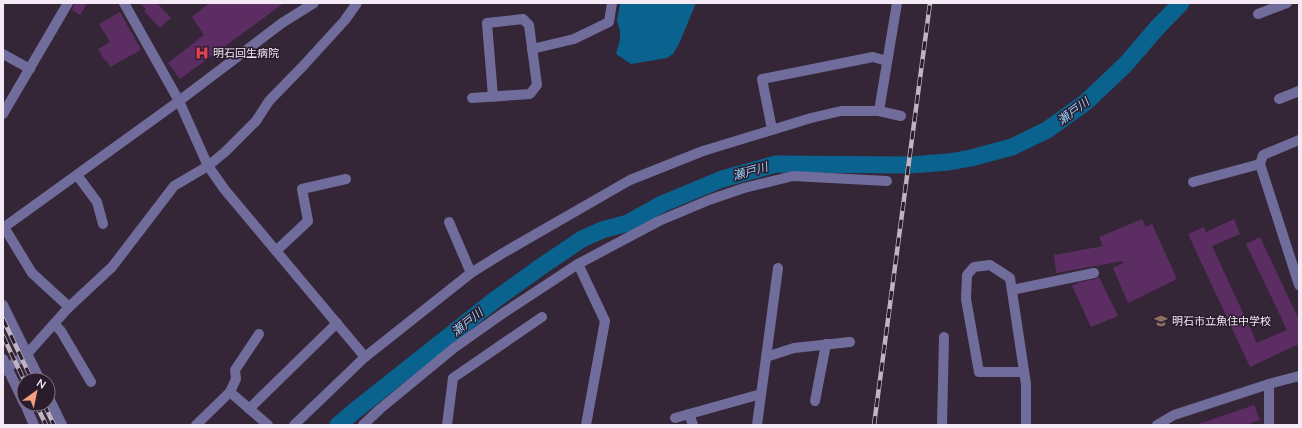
<svg xmlns="http://www.w3.org/2000/svg" width="1302" height="428" font-family="Mulish,'Noto Sans JP',sans-serif">
<rect width="100%" height="100%" fill="#352637"/>
<!-- water -->
<path fill="#0a628f" d="M 620,3 L 696,3 L 679,44 L 673,54 L 667,58 L 631,64 L 616,54 L 620,40 L 620,31 L 617,21 Z"/>
<g fill="none" stroke-linecap="round" stroke-linejoin="round">
<!-- river -->
<path stroke="#0a628f" stroke-width="17" d="M 338,425 L 357,409 L 496,299 L 542,266 L 582,239 L 602,230 L 628,223 L 662,204 L 722,179 L 776,164 L 910,165 L 949,162 L 971,158 L 1012,147 L 1047,130 L 1086,102 L 1126,64 L 1156,29 L 1181,3"/>
</g>
<!-- building -->
<g fill="#5c2d63">
<path d="M 75,3 L 87,3 L 80,15 L 72,10 Z"/>
<path d="M 140,3 L 157,3 L 171,18 L 160,28 L 144,11 L 146,9 Z"/>
<path d="M 209,3 L 284,3 L 180,79 L 168,63 L 204,35 L 192,17 Z"/>
<path d="M 120,12 L 141,50 L 110,67 L 106,60 L 105,61 L 98,49 L 110,42 L 99,24 Z"/>
<path d="M 1142,219 L 1146,227 L 1152,224 L 1177,279 L 1128,303 L 1113,268 L 1123,263 L 1123,261 L 1056,273 L 1054,255 L 1103,246 L 1099,237 Z"/>
<path d="M 1234,219 L 1240,234 L 1212,246 L 1257,343 L 1287,330 L 1246,244 L 1260,237 L 1299,320 L 1299,344 L 1250,367 L 1188,234 L 1204,227 L 1206,232 Z"/>
<path d="M 1099,277 L 1118,316 L 1091,327 L 1072,286 L 1080,282 L 1096,279 Z"/>
<path d="M 1254,405 L 1260,420 L 1246,425 L 1200,425 L 1199,424 Z"/>
</g>
<g fill="none" stroke-linecap="round" stroke-linejoin="round">
<!-- minor -->
<g stroke="#706c9b" stroke-width="10">
<path d="M 124,3 L 179,101 L 208,166 L 225,190 L 365,357"/>
<path d="M 1258,14 L 1287,3"/>
<path d="M 532,49 L 574,39 L 609,22 L 612,3"/>
<path d="M 3,54 L 30,69"/>
<path d="M 472,98 L 530,94 L 537,85 L 529,25 L 523,19 L 487,23 L 493,97"/>
<path d="M 1279,99 L 1299,91"/>
<path d="M 879,111 L 897,3"/>
<path d="M 3,114 L 68,3"/>
<path d="M 772,129 L 762,79 L 873,57 L 887,61"/>
<path d="M 1299,140 L 1263,155 L 1260,164 L 1299,285"/>
<path d="M 77,175 L 97,202 L 103,224"/>
<path d="M 1193,182 L 1260,164"/>
<path d="M 449,222 L 471,273"/>
<path d="M 4,227 L 32,273 L 69,307"/>
<path d="M 3,228 L 179,101 L 282,23 L 314,3"/>
<path d="M 276,251 L 308,221 L 302,189 L 346,179"/>
<path d="M 578,264 L 605,321 L 586,425"/>
<path d="M 1012,290 L 1094,273"/>
<path d="M 3,305 L 40,380"/>
<path d="M 54,324 L 61,331 L 91,382"/>
<path d="M 766,357 L 794,348 L 850,342"/>
<path d="M 3,359 L 24,403"/>
<path d="M 3,371 L 27,354 L 69,307 L 112,267 L 174,186 L 208,166 L 225,152 L 256,121 L 269,101 L 304,65 L 345,20 L 357,3"/>
<path d="M 1024,372 L 979,372 L 966,299 L 967,275 L 974,267 L 990,265 L 1010,278 L 1026,384 L 1026,425"/>
<path d="M 1269,384 L 1269,425"/>
<path d="M 230,392 L 236,379 L 235,370 L 259,334"/>
<path d="M 48,396 L 62,425"/>
<path d="M 815,401 L 826,344"/>
<path d="M 25,404 L 34,425"/>
<path d="M 249,409 L 337,323"/>
<path d="M 689,414 L 693,425"/>
<path d="M 675,418 L 761,394"/>
<path d="M 196,425 L 230,392 L 268,425"/>
<path d="M 294,425 L 365,357 L 471,273 L 503,253 L 630,180 L 703,151 L 811,118 L 841,111 L 879,111 L 901,116"/>
<path d="M 363,425 L 380,409 L 454,348 L 502,314 L 578,264 L 659,221 L 709,200 L 744,188 L 793,176 L 887,181"/>
<path d="M 447,425 L 453,378 L 542,317"/>
<path d="M 757,425 L 778,268"/>
<path d="M 942,425 L 944,337"/>
<path d="M 1157,425 L 1174,415 L 1269,384 L 1299,376"/>
</g>
<!-- rail casing -->
<g stroke="#bfb4c0" stroke-width="4.5">
<g id="rail">
<path d="M 3,319 L 32,380"/>
<path d="M 3,336 L 24,380"/>
<path d="M 36,404 L 46,425"/>
<path d="M 44,404 L 54,425"/>
<path d="M 874,425 L 930,3"/>
</g>
</g>
<!-- rail -->
<use href="#rail" stroke="#2b1c2d" stroke-width="3" stroke-dasharray="9" stroke-linecap="butt"/>
</g>
<!-- icons -->
<defs>
<g id="hospital-bare" transform="scale(1.08)"><path d="M-5-5h3v3.5h4V-5h3V5h-3V1.5h-4V5h-3Z" fill="#e0444e" stroke="#2b1c2d" stroke-width="2.5" paint-order="stroke"/></g>
<g id="school-bare" transform="scale(1.08)"><path d="M0-5L7-2L0 1L-7-2ZM-4 1L0 2.5L4 1V4Q0 6-4 4Z" fill="#8d6e63" stroke="#2b1c2d" stroke-width="2.5" paint-order="stroke"/></g>
</defs>
<g fill-rule="evenodd">
<use href="#hospital-bare" x="202" y="53"/>
<use href="#school-bare" x="1161" y="321"/>
</g>
<g text-anchor="middle" dominant-baseline="central" stroke-width="3" stroke-linejoin="round" paint-order="stroke">
<!-- poi labels -->
<g font-size="11" fill="#f4eaf5" stroke="#2b1c2d" text-anchor="start">
<text x="213" y="53">明石回生病院</text>
<text x="1172" y="321">明石市立魚住中学校</text>
</g>
<!-- water labels -->
<g font-size="12" font-style="italic" fill="#97cff6" stroke="#2b1c2d">
<text transform="translate(1073 111) rotate(-37)">瀬戸川</text>
<text transform="translate(750 171) rotate(-16)">瀬戸川</text>
<text transform="translate(467 322) rotate(-39)">瀬戸川</text>
</g>
</g>
<!-- border -->
<rect width="1302" height="428" fill="none" stroke="#f4eaf5" stroke-width="8"/>
<!-- north arrow -->
<g transform="translate(36 392) rotate(33)"><circle r="19" fill="#2b1c2d" stroke="#7b6e7d"/>
<path d="M0-3L7 15L0 10L-7 15Z" fill="#f2a080"/>
<text y="-6" font-size="11" font-weight="bold" text-anchor="middle" fill="#f4eaf5">N</text>
</g>
</svg>
